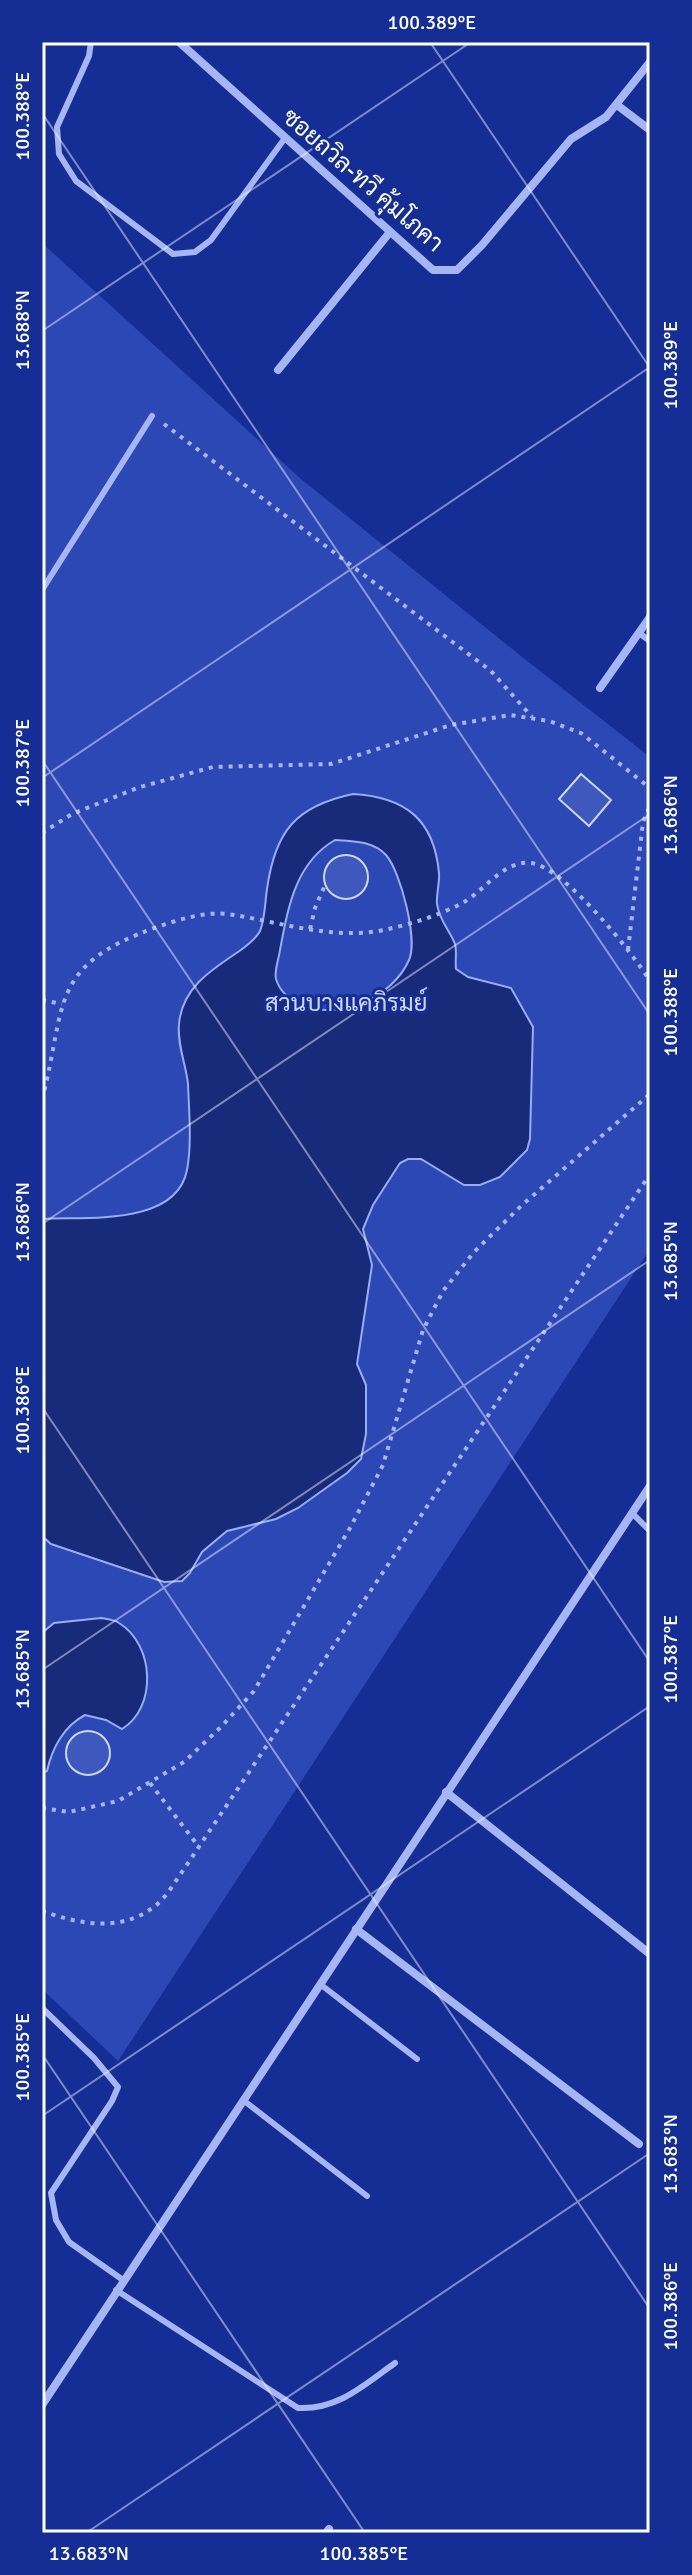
<svg xmlns="http://www.w3.org/2000/svg" width="692" height="2575" font-family="Signika,Sarabun,sans-serif">
<rect width="100%" height="100%" fill="#152e96"/>
<!-- green -->
<path fill="#2c48b5" d="M 42,243 L 301,479 L 526,660 L 650,757 L 650,1249 L 118,2061 L 42,1989 Z"/>
<!-- water -->
<g fill="#182a7a" stroke="#99adf4" stroke-width="2" fill-rule="evenodd">
<path d="M 353,794 C 405,797 434,819 439,873 C 440,883 436,894 437,904 C 439,920 450,931 455,944 C 457,951 455,961 456,969 L 468,977 L 511,988 L 533,1027 L 530,1139 L 527,1150 L 500,1177 L 480,1185 L 464,1185 L 421,1159 L 408,1159 L 400,1163 L 373,1205 L 363,1229 L 372,1265 L 357,1364 L 366,1385 L 366,1434 L 361,1459 L 347,1473 L 298,1508 L 276,1519 L 227,1531 L 202,1552 L 190,1573 L 182,1581 L 164,1582 L 51,1544 L 42,1536 L 42,1219 C 84,1216 176,1227 187,1170 C 192,1144 189,1111 188,1084 C 186,1064 177,1045 179,1024 C 182,988 211,970 238,952 C 245,947 256,939 260,931 C 265,919 265,902 267,889 C 275,831 296,806 353,794 ZM 335,840 C 353,841 373,841 386,855 C 401,872 418,940 409,960 C 393,997 339,1021 301,1005 C 290,1000 280,992 276,979 C 274,971 279,958 280,950 C 288,908 295,863 335,840 Z"/>
<path d="M 101,1618 C 106,1619 115,1620 119,1623 C 155,1645 157,1708 122,1729 L 106,1720 L 85,1715 C 64,1726 52,1748 47,1771 L 42,1773 L 42,1633 L 54,1623 Z"/>
</g>
<!-- building -->
<g fill="#3e58bd" stroke="#ced7fc" stroke-width="2">
<path d="M 581,774 L 611,800 L 589,826 L 559,799 Z"/>
<circle cx="346" cy="877" r="22"/>
<circle cx="88" cy="1753" r="22"/>
</g>
<g fill="none" stroke-linecap="round" stroke-linejoin="round">
<!-- path -->
<g stroke="#a6b6f2" stroke-width="4" stroke-dasharray="4 6" stroke-linecap="butt">
<path d="M 164,424 L 491,671 L 532,717"/>
<path d="M 42,833 L 72,814 L 140,787 L 213,767 L 331,764 L 451,725 L 510,715 L 549,721 L 581,733 L 650,788"/>
<path d="M 310,929 L 315,908 L 325,885"/>
<path d="M 628,950 L 643,822 L 650,806"/>
<path d="M 42,1000 L 62,1004"/>
<path d="M 42,1100 C 67,1005 47,966 157,927 C 181,919 208,910 234,915 C 283,923 334,940 384,930 C 411,924 441,915 464,902 C 485,890 504,860 531,863 C 564,867 632,952 650,981"/>
<path d="M 150,1783 L 199,1847"/>
<path d="M 42,1808 L 69,1812 L 118,1801 L 184,1762 L 221,1727 L 254,1691 L 350,1528 L 383,1465 L 423,1330 L 443,1291 L 474,1252 L 521,1206 L 650,1094"/>
<path d="M 42,1911 C 79,1924 121,1933 155,1906 C 166,1898 174,1883 182,1872 L 650,1174"/>
</g>
<!-- lane -->
<g stroke="#a6b6f2" stroke-width="6">
<path d="M 91,42 L 89,56 L 57,127 L 59,154 L 76,181 L 173,254 L 195,252 L 211,240 L 285,138"/>
<path d="M 42,590 L 152,416"/>
<path d="M 639,633 L 650,641"/>
<path d="M 632,1513 L 650,1531"/>
<path d="M 320,1984 L 417,2059"/>
<path d="M 42,2008 L 94,2058 L 118,2087 L 112,2101 L 51,2193 L 56,2220 L 69,2242 L 123,2280"/>
<path d="M 243,2100 L 367,2196"/>
<path d="M 116,2290 L 298,2408 C 338,2410 364,2385 395,2363"/>
</g>
<!-- street -->
<g stroke="#a6b6f2" stroke-width="8">
<path d="M 179,42 L 433,270 L 457,270 L 482,245 L 571,139 L 606,117 L 650,62"/>
<path d="M 617,105 L 650,130"/>
<path d="M 278,370 L 390,232"/>
<path d="M 600,688 L 650,617"/>
<path d="M 446,1792 L 650,1954"/>
<path d="M 356,1929 L 639,2144"/>
<path d="M 42,2405 L 650,1486"/>
<path d="M 326,2533 L 329,2529"/>
</g>
</g>
<!-- ticks -->
<path fill="none" stroke="#fff" stroke-width="2" stroke-opacity="0.45" d="M 430,42 L 650,368M 42,113 L 650,1015M 42,331 L 471,42M 42,760 L 650,1662M 42,778 L 650,367M 42,1224 L 650,814M 42,1407 L 650,2309M 42,1670 L 650,1260M 42,2054 L 365,2533M 42,2116 L 650,1706M 86,2533 L 650,2153"/>
<g text-anchor="middle" dominant-baseline="central" stroke-width="6" stroke-linejoin="round" paint-order="stroke">
<!-- street labels -->
<g font-size="24" fill="#fff" stroke="#152e96">
<text transform="translate(363 180) rotate(41)">ซอยถวิล-ทวี คุ้มโภคา</text>
</g>
<!-- park labels -->
<g font-size="24" fill="#ced7fc" stroke="#152e96">
<text x="346" y="1003">สวนบางแคภิรมย์</text>
</g>
</g>
<!-- border -->
<rect width="692" height="2575" fill="none" stroke="#152e96" stroke-width="88"/>
<rect x="44" y="44" width="604" height="2487" fill="none" stroke="#fff" stroke-width="3"/>
<g font-size="20" text-anchor="middle" fill="#fff">
<text x="432" y="29">100.389°E</text>
<text transform="translate(22 116) rotate(-90)" y="7">100.388°E</text>
<text transform="translate(22 330) rotate(-90)" y="7">13.688°N</text>
<text transform="translate(670 365) rotate(-90)" y="7">100.389°E</text>
<text transform="translate(22 763) rotate(-90)" y="7">100.387°E</text>
<text transform="translate(670 815) rotate(-90)" y="7">13.686°N</text>
<text transform="translate(670 1012) rotate(-90)" y="7">100.388°E</text>
<text transform="translate(22 1222) rotate(-90)" y="7">13.686°N</text>
<text transform="translate(670 1261) rotate(-90)" y="7">13.685°N</text>
<text transform="translate(22 1410) rotate(-90)" y="7">100.386°E</text>
<text transform="translate(670 1659) rotate(-90)" y="7">100.387°E</text>
<text transform="translate(22 1669) rotate(-90)" y="7">13.685°N</text>
<text transform="translate(22 2057) rotate(-90)" y="7">100.385°E</text>
<text transform="translate(670 2154) rotate(-90)" y="7">13.683°N</text>
<text transform="translate(670 2306) rotate(-90)" y="7">100.386°E</text>
<text x="89" y="2560">13.683°N</text>
<text x="364" y="2560">100.385°E</text>
</g>
</svg>
